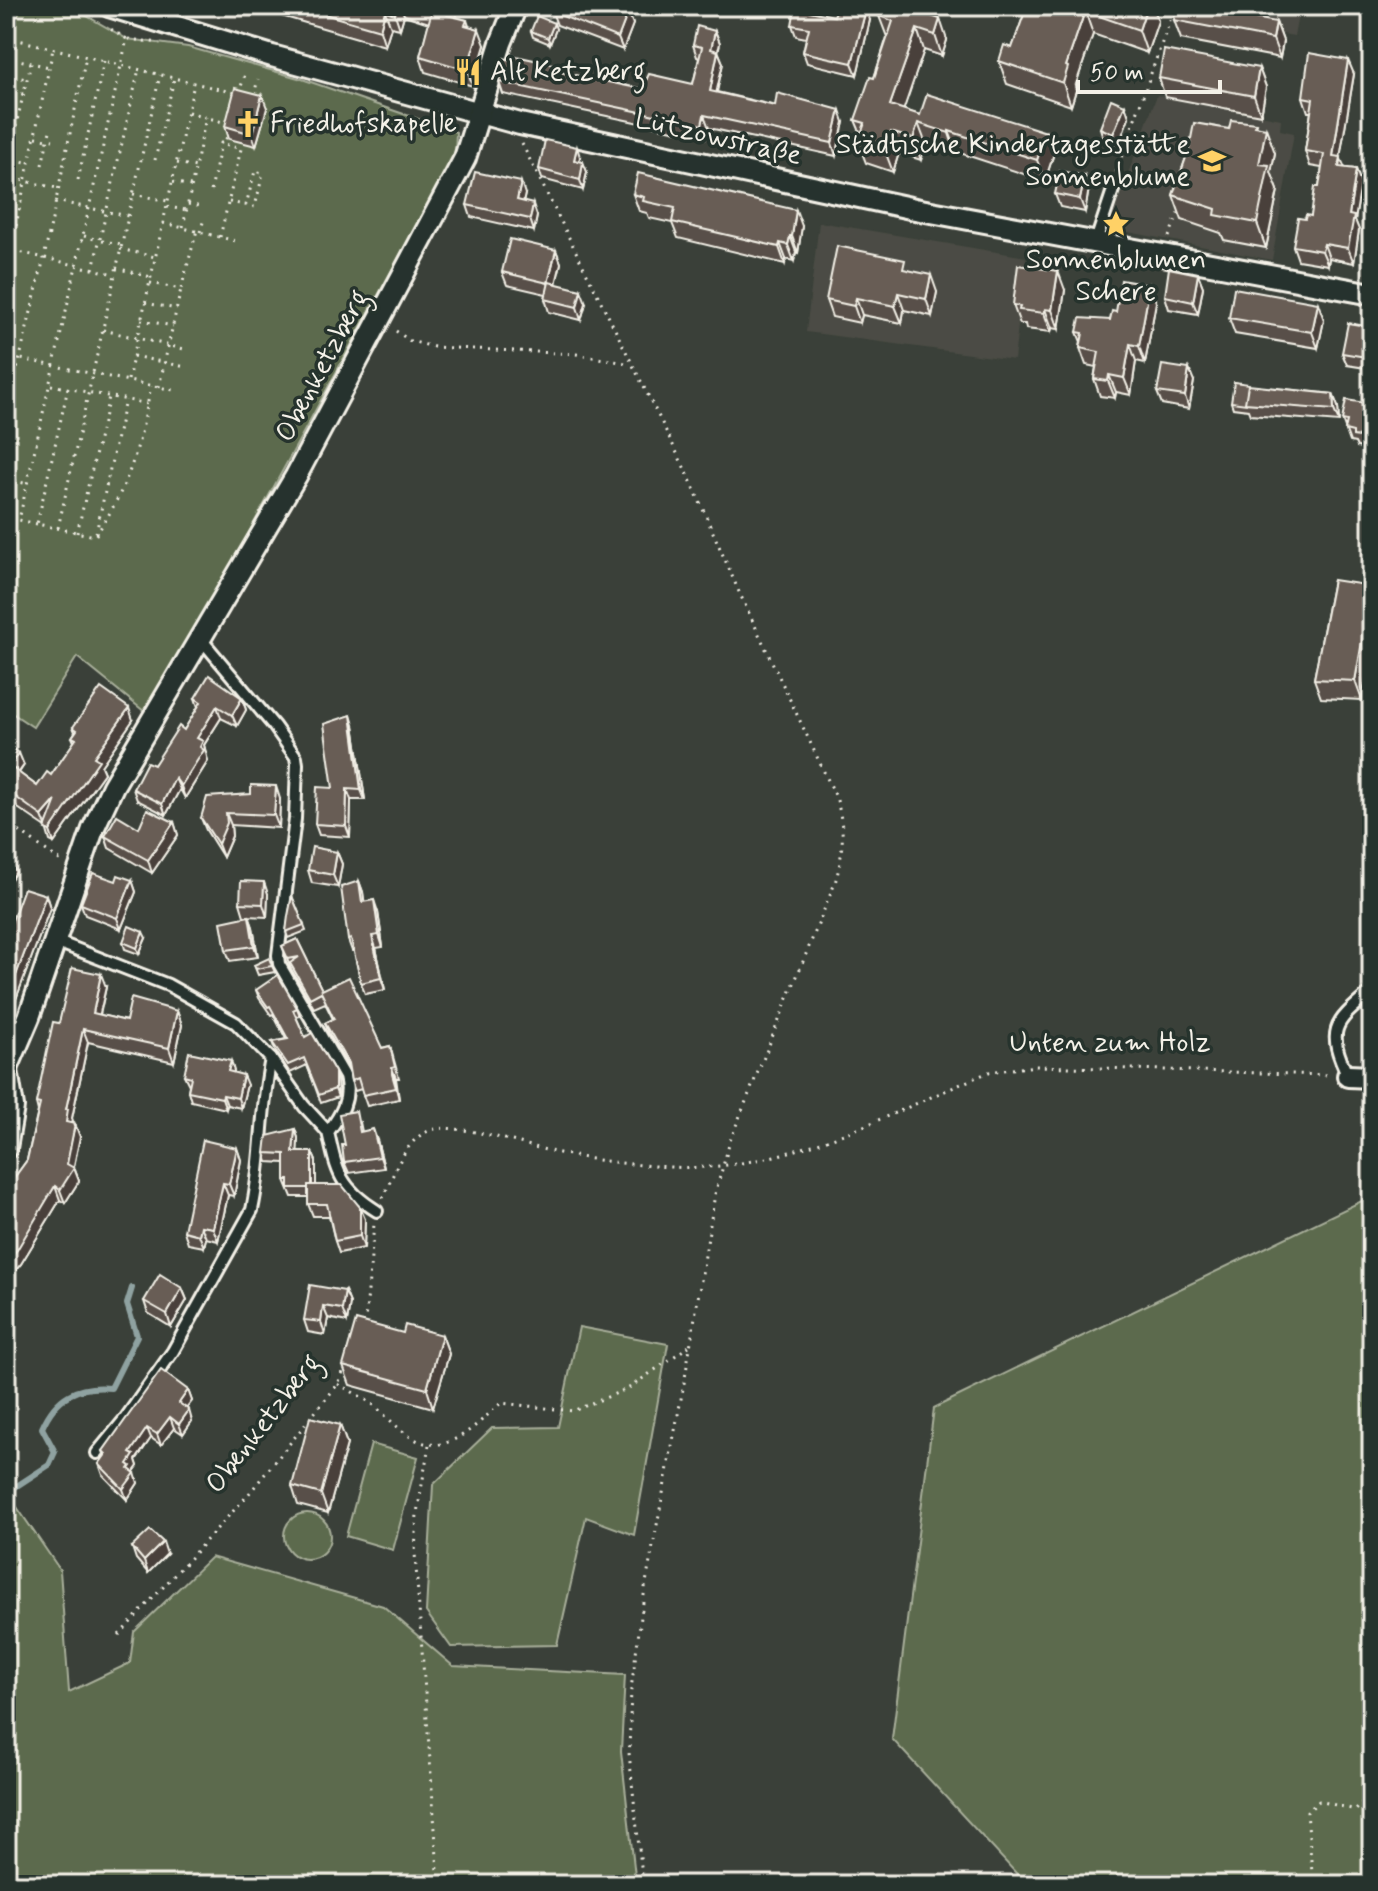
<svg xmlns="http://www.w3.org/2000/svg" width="1378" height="1891" font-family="Mynerve,sans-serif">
<rect width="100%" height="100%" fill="#3a4039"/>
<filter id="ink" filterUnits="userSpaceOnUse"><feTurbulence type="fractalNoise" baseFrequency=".0125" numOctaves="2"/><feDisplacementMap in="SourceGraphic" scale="16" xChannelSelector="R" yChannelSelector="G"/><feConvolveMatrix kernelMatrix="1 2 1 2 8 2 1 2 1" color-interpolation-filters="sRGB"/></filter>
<g filter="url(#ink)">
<!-- built -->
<g fill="#4b4c44">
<path d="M 1144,6 L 1300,6 L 1294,36 L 1172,15 Z"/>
<path d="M 1157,95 L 1281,119 L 1280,130 L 1294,133 L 1272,260 L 1108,228 Z"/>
<path d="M 819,222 L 1026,257 L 1014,360 L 806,332 Z"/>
</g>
<!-- green -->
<g fill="#5c6b4d" stroke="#a8ae9a" stroke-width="2">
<path d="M 6,6 L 50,6 L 85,15 L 127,39 L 188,47 L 302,79 L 456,132 L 455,154 L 198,626 L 145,712 L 77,657 L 33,727 L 6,709 Z"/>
<path d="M 1372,1196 L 1372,1885 L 1027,1885 L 892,1739 L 934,1408 Z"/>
<path d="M 579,1327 L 668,1344 L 634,1535 L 586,1517 L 557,1645 L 451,1647 L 426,1612 L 433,1485 L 492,1428 L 558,1427 Z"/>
<path d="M 371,1444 L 418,1457 L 393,1550 L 346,1536 Z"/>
<path d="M 6,1491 L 60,1570 L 69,1692 L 130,1663 L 134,1632 L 211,1557 L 383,1606 L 453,1666 L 625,1675 L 621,1751 L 636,1885 L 6,1885 Z"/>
<circle cx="307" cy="1536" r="23"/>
</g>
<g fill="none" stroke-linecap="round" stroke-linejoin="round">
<!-- stream -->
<path stroke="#8fa2a1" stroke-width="6" d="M 6,1493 L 49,1465 L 55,1452 L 42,1428 C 56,1396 77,1385 111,1388 L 137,1336 L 127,1304 L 132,1288"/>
<!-- lane casing -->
<g stroke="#f4f1e8" stroke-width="16">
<g id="lane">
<path d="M 1095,244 L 1115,184"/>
<path d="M 55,941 L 168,985 L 236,1023 L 271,1059 L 304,1106 L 328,1132 C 341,1115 351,1099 345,1077 L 279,964 L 278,955 L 295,819 L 297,764 L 296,757 L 274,726 L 201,639"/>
<path d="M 1348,1076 C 1325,1028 1335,1023 1372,991"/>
<path d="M 328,1132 C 337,1173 340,1188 377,1211"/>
<path d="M 97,1453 L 125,1419 L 173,1351 L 252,1210 C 263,1160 260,1109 271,1059"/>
</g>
</g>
<!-- street casing -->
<g stroke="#f4f1e8" stroke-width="26">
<g id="street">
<path d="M 109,6 L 272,56 L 520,124 L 915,209 L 1372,294"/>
<path d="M 6,1071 L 29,1017 L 93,829 L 113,786 L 296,476 L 465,158 L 501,43 L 516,6"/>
<path d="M 1348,1076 L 1372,1077"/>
<path d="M 6,1148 L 13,1107 L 7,1070"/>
</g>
</g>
<!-- path -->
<g stroke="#f4f1e8" stroke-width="3" stroke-dasharray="2 6" stroke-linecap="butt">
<path d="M 88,6 L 86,14 L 93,18"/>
<path d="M 6,37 L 235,93"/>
<path d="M 128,39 L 160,43"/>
<path d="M 6,57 L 49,67"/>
<path d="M 6,74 L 26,79"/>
<path d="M 6,89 L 23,94"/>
<path d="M 239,93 L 245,74"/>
<path d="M 254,95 L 258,79"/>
<path d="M 188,112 L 226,123"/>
<path d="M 6,115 L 18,117"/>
<path d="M 36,137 L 53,140"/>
<path d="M 522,144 L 689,477 L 739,592 L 836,797 C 845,828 844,852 835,883 L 731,1138 L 715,1194 L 685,1378 L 645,1588 L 631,1689 L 629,1753 L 643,1885"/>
<path d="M 7,158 L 30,163"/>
<path d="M 8,158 L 31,63"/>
<path d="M 155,160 L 174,79"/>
<path d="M 177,163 L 196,167"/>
<path d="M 42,165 L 50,131"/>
<path d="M 1116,172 L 1175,6"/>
<path d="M 6,177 L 57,188"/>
<path d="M 78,180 L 104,61"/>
<path d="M 173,182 L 191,186"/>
<path d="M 211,191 L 221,143 L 225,144"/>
<path d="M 133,194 L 168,201"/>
<path d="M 6,197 L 22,201"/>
<path d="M 55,201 L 128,216"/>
<path d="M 229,202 L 255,207 L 263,173 L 255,171 L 246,205"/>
<path d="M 188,204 L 202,207"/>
<path d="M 167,207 L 187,210"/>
<path d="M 163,223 L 240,242"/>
<path d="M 183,227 L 206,117"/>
<path d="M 200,232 L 204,219"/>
<path d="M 84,236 L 98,240"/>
<path d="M 220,237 L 241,149 L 225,144 L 228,131"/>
<path d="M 1169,237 L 1179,211"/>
<path d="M 100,239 L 139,69"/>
<path d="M 102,241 L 121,244"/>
<path d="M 6,249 L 114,274"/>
<path d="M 120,249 L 155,257"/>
<path d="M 116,268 L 151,277"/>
<path d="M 93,269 L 99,242"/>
<path d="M 6,273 L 53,49"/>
<path d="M 150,283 L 181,289 L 197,230"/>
<path d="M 145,303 L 177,309"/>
<path d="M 141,320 L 173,326"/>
<path d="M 103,330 L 188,350"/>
<path d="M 396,331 L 410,341 L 434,347 L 576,354 L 631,364"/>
<path d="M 6,356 L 178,391"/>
<path d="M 133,356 L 186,367"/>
<path d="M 128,380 L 194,84"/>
<path d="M 51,385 L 148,404"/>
<path d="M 159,387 L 181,289"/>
<path d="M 68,388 L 37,524 L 95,536 C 130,486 140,444 151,386"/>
<path d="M 6,415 L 44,258 L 86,57"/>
<path d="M 6,479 L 28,484"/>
<path d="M 37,524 L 19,520 L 127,39 L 109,28"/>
<path d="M 58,528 L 160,75"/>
<path d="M 77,533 L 109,397"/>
<path d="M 96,533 L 125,400"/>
<path d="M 6,822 L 61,861"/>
<path d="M 383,1198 C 393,1176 405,1138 431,1130 C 456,1122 523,1145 550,1151 C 589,1160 631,1165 671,1167 C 780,1174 890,1113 989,1072 L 1035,1066 L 1328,1075"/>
<path d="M 363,1323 L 366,1313 L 374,1224"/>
<path d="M 338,1384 C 349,1390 360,1396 371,1403 C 395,1422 416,1455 451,1441 C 470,1433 486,1416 501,1403 L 573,1411 L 629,1388 L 689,1346"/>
<path d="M 429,1445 L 417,1513 L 415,1553 L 439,1885"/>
<path d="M 119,1635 L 247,1496 L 338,1384 L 345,1367"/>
<path d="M 1313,1885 L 1307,1812 L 1319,1801 L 1356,1810 L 1372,1791"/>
</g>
<!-- lane -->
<use href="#lane" stroke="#26332d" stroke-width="10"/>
<!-- street -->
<use href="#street" stroke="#26332d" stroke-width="20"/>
</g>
<!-- wall -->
<g fill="#595048" stroke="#f4f1e8" stroke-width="2">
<path d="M 247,6 L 459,6 L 456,17 L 467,20 L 469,26 L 485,45 L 473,86 L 425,72 L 420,56 L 429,23 L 404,15 L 400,29 L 391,27 L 385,46 Z"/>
<path d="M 882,6 L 947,40 L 942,56 L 924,50 L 903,110 L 920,115 L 1046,132 L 1054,153 L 1045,181 L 957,152 L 956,154 L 926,144 L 921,160 L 899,153 L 893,172 L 866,163 L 858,142 L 861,134 L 855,120 L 874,78 L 887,37 L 879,16 Z"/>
<path d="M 1027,6 L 1153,6 L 1158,21 L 1147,53 L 1093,34 L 1075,87 L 1076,90 L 1071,106 L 1007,84 L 999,61 L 1012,48 Z"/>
<path d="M 610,9 L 628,12 L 633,24 L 623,50 L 557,25 L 552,12 Z"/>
<path d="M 834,16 L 870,20 L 857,75 L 807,63 L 803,52 L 806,38 L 796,36 L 792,25 Z"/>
<path d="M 1174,20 L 1276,22 L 1283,41 L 1280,58 L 1181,39 Z"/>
<path d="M 556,29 L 550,44 L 533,37 L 531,31 Z"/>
<path d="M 715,31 L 720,43 L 718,51 L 723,63 L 717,92 L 844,122 L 836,156 L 709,128 L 706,137 L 503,94 L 499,82 L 559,72 L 642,89 L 693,84 L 699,58 L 697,57 L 693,45 Z"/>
<path d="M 1259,68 L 1266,87 L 1261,115 L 1165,97 L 1159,78 Z"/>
<path d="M 1354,74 L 1340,157 L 1345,168 L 1356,169 L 1361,184 L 1355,220 L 1359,230 L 1354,263 L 1329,258 L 1328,265 L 1298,260 L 1293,246 L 1305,219 L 1311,216 L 1319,187 L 1322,168 L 1310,166 L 1305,151 L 1311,112 L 1308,112 L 1303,97 Z"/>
<path d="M 1125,105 L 1129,117 L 1118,146 L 1104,141 L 1100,128 Z"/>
<path d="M 267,108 L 256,146 L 229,139 L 225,126 Z"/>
<path d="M 1257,126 L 1275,153 L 1271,172 L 1278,190 L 1266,248 L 1224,240 L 1221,233 L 1182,220 L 1173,195 L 1189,149 L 1229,129 Z"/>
<path d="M 580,157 L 579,161 L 583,162 L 587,172 L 583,190 L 542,179 L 539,169 Z"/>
<path d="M 1089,188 L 1085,212 L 1060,207 L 1055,194 Z"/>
<path d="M 525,194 L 523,202 L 537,216 L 534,231 L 471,217 L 467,205 Z"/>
<path d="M 633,194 L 802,226 L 798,253 L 796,252 L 794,261 L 786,259 L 785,264 L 678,238 L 672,223 L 649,218 L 647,213 L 639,211 Z"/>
<path d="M 556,250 L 561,263 L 556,284 L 586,303 L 581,320 L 549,312 L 545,299 L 546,294 L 507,285 L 502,272 Z"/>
<path d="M 909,271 L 937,292 L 932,316 L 904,310 L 902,323 L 862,315 L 860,323 L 832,317 L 826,300 Z"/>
<path d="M 1198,274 L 1203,287 L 1198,314 L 1169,309 L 1165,296 Z"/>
<path d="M 1065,290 L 1059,329 L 1052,328 L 1051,332 L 1026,329 L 1025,324 L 1020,324 L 1013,305 Z"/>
<path d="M 1156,302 L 1145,363 L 1136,361 L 1131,395 L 1116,392 L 1115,398 L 1100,396 L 1094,379 L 1096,367 L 1086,365 L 1080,348 L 1081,342 L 1077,332 L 1110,320 L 1116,312 Z"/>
<path d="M 1229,318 L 1324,320 L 1318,348 L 1235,334 Z"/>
<path d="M 1372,327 L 1372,369 L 1347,365 L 1342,353 Z"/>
<path d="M 1194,381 L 1189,409 L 1162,404 L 1157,392 Z"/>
<path d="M 1250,386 L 1333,394 L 1338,407 L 1339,422 L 1250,415 L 1248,410 L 1233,408 L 1231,402 Z"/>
<path d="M 1372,404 L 1372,450 L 1357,447 L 1355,443 L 1350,442 L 1342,420 Z"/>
<path d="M 1333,580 L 1362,700 L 1321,698 L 1314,679 Z"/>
<path d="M 195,698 L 242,698 L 246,710 L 237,726 L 221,718 L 204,745 L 208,761 L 185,798 L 180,789 L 166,815 L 137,800 L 133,789 L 184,730 L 198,707 Z"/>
<path d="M 133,720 L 101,766 L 104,773 L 54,843 L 50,841 L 46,827 L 6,800 L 6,744 L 24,765 L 19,773 L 37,786 L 51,775 L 74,742 L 72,737 L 75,732 L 73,727 Z"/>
<path d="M 354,725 L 365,800 L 351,800 L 350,837 L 319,835 L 315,824 L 333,788 Z"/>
<path d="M 280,799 L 279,828 L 231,825 L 232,836 L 223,857 L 206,830 L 201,818 Z"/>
<path d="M 174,822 L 178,835 L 152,873 L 109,848 L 105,836 Z"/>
<path d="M 337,852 L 342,864 L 338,887 L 312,883 L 308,870 Z"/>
<path d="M 132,880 L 136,892 L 121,929 L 85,915 L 81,904 Z"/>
<path d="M 359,881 L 363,892 L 364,902 L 378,912 L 383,947 L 376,948 L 385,990 L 365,994 L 361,983 L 354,951 L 352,951 L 348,940 Z"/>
<path d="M 268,894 L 267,917 L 249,916 L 253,927 L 258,957 L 230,961 L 226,950 L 248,916 L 244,916 L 240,903 Z"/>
<path d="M 46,895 L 50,908 L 16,999 L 6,995 L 6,937 Z"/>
<path d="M 292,896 L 306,931 L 288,938 L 286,932 Z"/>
<path d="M 146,938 L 139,954 L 125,949 L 123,942 Z"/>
<path d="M 297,939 L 322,990 L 382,1048 L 390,1046 L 399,1078 L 396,1078 L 396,1085 L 399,1099 L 367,1106 L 361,1089 L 355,1091 L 351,1081 L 349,1068 L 329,1034 L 325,1023 L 333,1019 L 325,1003 L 314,1008 L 291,969 L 282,946 Z"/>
<path d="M 254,965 L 272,966 L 275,972 L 258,975 Z"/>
<path d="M 106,987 L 100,1015 L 126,1021 L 177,1011 L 182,1025 L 174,1062 L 88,1042 L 72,1118 L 73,1123 L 75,1124 L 80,1137 L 74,1167 L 79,1181 L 65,1203 L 60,1200 L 21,1264 L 10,1277 L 6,1273 L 6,1189 L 27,1160 L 38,1111 L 36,1103 L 59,1023 Z"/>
<path d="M 256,990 L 297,1008 L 300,1016 L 296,1017 L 305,1037 L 335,1072 L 337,1080 L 338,1097 L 321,1103 L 307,1065 L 290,1073 L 275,1050 L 272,1042 L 286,1039 L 273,1014 L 271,1015 L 259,998 Z"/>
<path d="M 231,1061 L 234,1073 L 247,1085 L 241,1108 L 227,1105 L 226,1109 L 191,1101 L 188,1091 L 189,1085 L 184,1075 Z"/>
<path d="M 360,1122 L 362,1132 L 377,1140 L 384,1168 L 349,1173 L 344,1162 L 345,1145 Z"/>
<path d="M 295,1129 L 298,1138 L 297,1152 L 312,1152 L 316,1161 L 316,1185 L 365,1219 L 364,1248 L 339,1253 L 335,1241 L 329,1216 L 313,1216 L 308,1204 L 308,1197 L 292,1197 L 285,1180 L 285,1163 L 268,1162 L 265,1153 Z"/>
<path d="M 237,1148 L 241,1160 L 234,1196 L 228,1195 L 218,1241 L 206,1238 L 204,1247 L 188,1244 L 184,1231 Z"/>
<path d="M 182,1288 L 187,1300 L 171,1327 L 148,1313 L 144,1301 Z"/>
<path d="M 345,1291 L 350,1303 L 347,1322 L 328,1318 L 325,1335 L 308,1332 L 304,1320 Z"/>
<path d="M 403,1333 L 442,1335 L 449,1354 L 433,1408 L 350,1385 L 343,1366 Z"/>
<path d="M 188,1390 L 192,1401 L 186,1408 L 192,1421 L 183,1434 L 174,1428 L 161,1445 L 151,1438 L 136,1460 L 138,1466 L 133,1472 L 138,1483 L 127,1500 L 103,1475 L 99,1464 L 105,1457 L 103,1451 Z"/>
<path d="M 340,1425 L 347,1444 L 328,1513 L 298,1505 L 292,1486 Z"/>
<path d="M 132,1547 L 167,1554 L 148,1573 L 136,1559 Z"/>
</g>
<!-- shaded-wall -->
<g fill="#49413b" stroke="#f4f1e8" stroke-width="2">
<path d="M 397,6 L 401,6 L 404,15 L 400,29 L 395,14 Z"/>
<path d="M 449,6 L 459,6 L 453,30 L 447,15 Z"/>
<path d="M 1147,6 L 1153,6 L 1158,21 L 1147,53 L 1139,30 Z"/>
<path d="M 866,9 L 870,20 L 857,75 L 852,63 Z"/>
<path d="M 385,11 L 391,27 L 385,46 L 380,30 Z"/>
<path d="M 1085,11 L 1093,34 L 1075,87 L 1076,90 L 1071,106 L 1063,83 L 1066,66 Z"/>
<path d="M 628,12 L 633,24 L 623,50 L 618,38 Z"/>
<path d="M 940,19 L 947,40 L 942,56 L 935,35 Z"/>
<path d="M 1276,22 L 1283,41 L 1280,58 L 1273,39 Z"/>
<path d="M 554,23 L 556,29 L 550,44 L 548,38 Z"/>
<path d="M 479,29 L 485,45 L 473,86 L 467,70 Z"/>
<path d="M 917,29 L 924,50 L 898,126 L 890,105 Z"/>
<path d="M 715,31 L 720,43 L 716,61 L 711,49 Z"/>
<path d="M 718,51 L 723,63 L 714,103 L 710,91 Z"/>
<path d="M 1348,60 L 1354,74 L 1338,170 L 1333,156 Z"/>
<path d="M 1259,68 L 1266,87 L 1261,115 L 1254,96 Z"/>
<path d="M 262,95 L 267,108 L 256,146 L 252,134 Z"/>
<path d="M 1125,105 L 1129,117 L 1118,146 L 1113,134 Z"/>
<path d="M 840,110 L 844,122 L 836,156 L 832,143 Z"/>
<path d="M 704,115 L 709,128 L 706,137 L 702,125 Z"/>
<path d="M 918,123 L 926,144 L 921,160 L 913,139 Z"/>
<path d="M 1256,123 L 1263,143 L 1266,128 L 1275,153 L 1271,172 L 1278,190 L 1266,248 L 1257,223 L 1259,164 Z"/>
<path d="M 949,131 L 957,152 L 956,154 L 949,133 Z"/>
<path d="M 891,132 L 899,153 L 893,172 L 885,151 Z"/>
<path d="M 1046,132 L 1054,153 L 1045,181 L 1037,160 Z"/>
<path d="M 577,147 L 580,157 L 577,170 L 574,160 Z"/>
<path d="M 583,162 L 587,172 L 583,190 L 580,180 Z"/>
<path d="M 1356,169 L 1361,184 L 1355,220 L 1359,230 L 1354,263 L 1348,248 L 1349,215 Z"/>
<path d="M 1085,176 L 1089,188 L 1085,212 L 1080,199 Z"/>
<path d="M 521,182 L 525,194 L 521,212 L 517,200 Z"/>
<path d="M 533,204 L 537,216 L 534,231 L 530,219 Z"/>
<path d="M 796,210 L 802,226 L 798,253 L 792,236 Z"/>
<path d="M 790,236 L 796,252 L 794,261 L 788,245 Z"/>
<path d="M 780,243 L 786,259 L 785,264 L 779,247 Z"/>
<path d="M 1324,244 L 1329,258 L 1328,265 L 1322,251 Z"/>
<path d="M 556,250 L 561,263 L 553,296 L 548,283 Z"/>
<path d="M 1058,271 L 1065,290 L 1059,329 L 1052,310 Z"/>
<path d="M 1198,274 L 1203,287 L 1198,314 L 1193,302 Z"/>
<path d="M 931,275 L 937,292 L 932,316 L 926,299 Z"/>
<path d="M 1150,285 L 1156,302 L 1145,363 L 1139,346 Z"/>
<path d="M 581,290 L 586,303 L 581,320 L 577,307 Z"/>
<path d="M 898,293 L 904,310 L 902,323 L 895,306 Z"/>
<path d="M 856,298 L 862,315 L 860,323 L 854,306 Z"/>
<path d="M 1318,303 L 1324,320 L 1318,348 L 1312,332 Z"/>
<path d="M 1045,309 L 1052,328 L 1051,332 L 1044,313 Z"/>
<path d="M 1130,344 L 1136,361 L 1131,395 L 1124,378 Z"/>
<path d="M 1189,369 L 1194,381 L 1189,409 L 1185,396 Z"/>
<path d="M 1109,375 L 1116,392 L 1115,398 L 1108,381 Z"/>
<path d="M 1333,394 L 1338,407 L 1339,422 L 1334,410 Z"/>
<path d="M 1368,435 L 1372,445 L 1372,450 L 1368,438 Z"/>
<path d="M 1372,586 L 1372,643 L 1362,700 L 1355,681 Z"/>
<path d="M 242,698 L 246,710 L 237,726 L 232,715 Z"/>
<path d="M 217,706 L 221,718 L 204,745 L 208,761 L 185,798 L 181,786 L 197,738 Z"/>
<path d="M 129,708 L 133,720 L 101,766 L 104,773 L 54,843 L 50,831 L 94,757 Z"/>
<path d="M 351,715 L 354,725 L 365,800 L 361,790 Z"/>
<path d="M 19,753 L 24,765 L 14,779 L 10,766 Z"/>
<path d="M 175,778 L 180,789 L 166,815 L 162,804 Z"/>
<path d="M 276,786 L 280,799 L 279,828 L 274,815 Z"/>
<path d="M 347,789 L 351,800 L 350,837 L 346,826 Z"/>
<path d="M 56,800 L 47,828 L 42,816 Z"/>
<path d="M 226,813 L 231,825 L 232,836 L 223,857 L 218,844 Z"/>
<path d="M 174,822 L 178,835 L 152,873 L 148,860 Z"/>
<path d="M 337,852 L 342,864 L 338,887 L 333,875 Z"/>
<path d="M 11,860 L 16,872 L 6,886 L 6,867 Z"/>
<path d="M 132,880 L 136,892 L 121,929 L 117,918 Z"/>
<path d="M 359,881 L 363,892 L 366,913 L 362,902 Z"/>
<path d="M 264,882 L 268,894 L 267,917 L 263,904 Z"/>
<path d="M 46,895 L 50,908 L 16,999 L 12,986 Z"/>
<path d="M 374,900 L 378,912 L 383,947 L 379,935 Z"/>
<path d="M 249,916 L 253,927 L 258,957 L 254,946 Z"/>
<path d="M 143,932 L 146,938 L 139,954 L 137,948 Z"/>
<path d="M 372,936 L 376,948 L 385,990 L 381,978 Z"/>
<path d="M 101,974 L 106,987 L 97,1026 L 93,1013 Z"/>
<path d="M 177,1011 L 182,1025 L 174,1062 L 169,1048 Z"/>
<path d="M 83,1029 L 88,1042 L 72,1118 L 73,1122 L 70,1135 L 66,1122 L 66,1109 Z"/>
<path d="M 231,1061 L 234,1071 L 232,1082 L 228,1071 Z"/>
<path d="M 392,1068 L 396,1078 L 399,1099 L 396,1088 Z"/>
<path d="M 335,1072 L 337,1080 L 338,1097 L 335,1089 Z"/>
<path d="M 243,1075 L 247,1085 L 241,1108 L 238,1098 Z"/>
<path d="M 223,1095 L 227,1105 L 226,1109 L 222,1098 Z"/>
<path d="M 75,1124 L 80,1137 L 73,1170 L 74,1168 L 79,1181 L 65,1203 L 60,1190 Z"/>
<path d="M 295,1129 L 298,1138 L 297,1161 L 293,1152 Z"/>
<path d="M 373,1129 L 377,1140 L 384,1168 L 380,1157 Z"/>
<path d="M 237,1148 L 241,1160 L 234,1196 L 229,1184 Z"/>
<path d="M 312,1152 L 316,1161 L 316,1197 L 312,1188 Z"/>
<path d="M 223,1183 L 228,1195 L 218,1241 L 213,1228 Z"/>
<path d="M 55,1186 L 60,1200 L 21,1264 L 10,1277 L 6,1263 Z"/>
<path d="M 360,1207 L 365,1219 L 364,1248 L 360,1236 Z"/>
<path d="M 201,1226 L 206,1238 L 204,1247 L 199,1235 Z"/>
<path d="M 182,1288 L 187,1300 L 171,1327 L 167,1314 Z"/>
<path d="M 345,1291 L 350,1303 L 347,1322 L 342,1309 Z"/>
<path d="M 323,1306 L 328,1318 L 325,1335 L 321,1322 Z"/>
<path d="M 442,1335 L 449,1354 L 433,1408 L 427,1389 Z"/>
<path d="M 188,1390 L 192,1401 L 183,1413 L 179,1403 Z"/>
<path d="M 189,1410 L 192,1421 L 183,1434 L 179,1424 Z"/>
<path d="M 170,1417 L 174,1428 L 161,1445 L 157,1434 Z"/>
<path d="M 340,1425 L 347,1444 L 328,1513 L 321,1494 Z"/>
<path d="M 147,1428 L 151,1438 L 136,1460 L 138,1466 L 133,1473 L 135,1473 L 138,1483 L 127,1500 L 123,1489 L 130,1453 Z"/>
<path d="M 163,1542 L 167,1554 L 148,1573 L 144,1561 Z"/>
</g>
<!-- building -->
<g fill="#685d54" stroke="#f4f1e8" stroke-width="2">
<path d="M 296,6 L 397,6 L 395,14 L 385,11 L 380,30 Z"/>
<path d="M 419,6 L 449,6 L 447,15 L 467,20 L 465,25 L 479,29 L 467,70 L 420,56 L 432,10 Z"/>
<path d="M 555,6 L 604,6 L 610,9 L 612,6 L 614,6 L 628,12 L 618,38 L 552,12 Z"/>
<path d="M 838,6 L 858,6 L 866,9 L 852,63 L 803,52 L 809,28 L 792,25 L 795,8 L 834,16 Z"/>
<path d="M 882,6 L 902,6 L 940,19 L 935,35 L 917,29 L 890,105 L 920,115 L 927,94 L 1046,132 L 1037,160 L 949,131 L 949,133 L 918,123 L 913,139 L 891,132 L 885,151 L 858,142 L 865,123 L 855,120 L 870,77 L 874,78 L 893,21 L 879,16 Z"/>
<path d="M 1027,6 L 1147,6 L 1139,30 L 1085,11 L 1066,66 L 1068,67 L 1063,83 L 999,61 L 1004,45 L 1012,48 Z"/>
<path d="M 1176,6 L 1190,6 L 1276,22 L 1273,39 L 1174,20 Z"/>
<path d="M 537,16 L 554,23 L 548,38 L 531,31 Z"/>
<path d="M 697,26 L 715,31 L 711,49 L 718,51 L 710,91 L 775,106 L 777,93 L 840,110 L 832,143 L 704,115 L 702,125 L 499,82 L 504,58 L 510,60 L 511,55 L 557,65 L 555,71 L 642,89 L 649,74 L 693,84 L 702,47 L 693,45 Z"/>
<path d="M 1164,50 L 1259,68 L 1254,96 L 1159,78 Z"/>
<path d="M 1309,53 L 1348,60 L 1333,156 L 1341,157 L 1339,167 L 1356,169 L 1349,215 L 1354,216 L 1348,248 L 1324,244 L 1322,251 L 1293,246 L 1298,218 L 1305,219 L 1306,215 L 1311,216 L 1315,187 L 1319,187 L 1324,154 L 1305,151 L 1313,99 L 1303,97 Z"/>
<path d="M 235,88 L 262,95 L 252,134 L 225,126 Z"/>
<path d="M 1111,99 L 1125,105 L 1113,134 L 1100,128 Z"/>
<path d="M 1231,120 L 1256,123 L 1255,126 L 1266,128 L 1259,164 L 1269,165 L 1257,223 L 1215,215 L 1216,209 L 1173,195 L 1189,149 L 1194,123 L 1229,129 Z"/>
<path d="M 545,140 L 577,147 L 574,160 L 583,162 L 580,180 L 539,169 Z"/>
<path d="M 1060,171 L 1085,176 L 1080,199 L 1055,194 Z"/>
<path d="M 475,172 L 521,182 L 517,200 L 533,204 L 530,219 L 467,205 Z"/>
<path d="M 638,173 L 796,210 L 792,236 L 790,236 L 788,245 L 780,243 L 779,247 L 672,222 L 675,208 L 643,201 L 644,197 L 633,194 Z"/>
<path d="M 510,239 L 556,250 L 548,283 L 502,272 Z"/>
<path d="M 837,246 L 905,260 L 903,269 L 931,275 L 926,299 L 898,293 L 895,306 L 856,298 L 854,306 L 826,300 Z"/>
<path d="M 1018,265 L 1058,271 L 1052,310 L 1045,309 L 1044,313 L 1019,310 L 1020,306 L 1013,305 Z"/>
<path d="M 1169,268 L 1198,274 L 1193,302 L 1165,296 Z"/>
<path d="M 1121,280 L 1150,285 L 1139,346 L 1130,344 L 1124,378 L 1109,375 L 1108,381 L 1094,379 L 1099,352 L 1080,348 L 1083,333 L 1077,332 L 1080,318 L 1110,320 L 1112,311 L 1116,312 Z"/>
<path d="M 549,282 L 581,290 L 577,307 L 545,299 Z"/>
<path d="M 1234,288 L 1318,303 L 1312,332 L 1229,318 Z"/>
<path d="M 1348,323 L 1372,327 L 1372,358 L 1342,353 Z"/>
<path d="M 1162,365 L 1189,369 L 1185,396 L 1157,392 Z"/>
<path d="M 1234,382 L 1249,384 L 1246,404 L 1231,402 Z"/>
<path d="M 1248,385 L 1333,394 L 1334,410 L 1245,403 Z"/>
<path d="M 1346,400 L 1372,404 L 1372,435 L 1368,435 L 1368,438 L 1353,436 L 1353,432 L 1345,430 L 1347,421 L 1342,420 Z"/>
<path d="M 1333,580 L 1372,586 L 1355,681 L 1314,679 Z"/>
<path d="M 209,675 L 242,698 L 232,715 L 217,706 L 197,738 L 203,741 L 200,747 L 204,750 L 181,786 L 175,778 L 162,804 L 133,789 L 147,762 L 154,765 L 179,726 L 184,730 L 201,702 L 195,698 Z"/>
<path d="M 101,688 L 129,708 L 94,757 L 99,760 L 50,831 L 45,829 L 56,800 L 42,816 L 6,790 L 6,744 L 19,753 L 10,766 L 37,786 L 47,772 L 51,775 L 76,739 L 72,737 L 77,730 L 73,727 Z"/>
<path d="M 351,715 L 361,790 L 347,789 L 346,826 L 315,824 L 317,787 L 333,788 L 324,724 Z"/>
<path d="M 251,785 L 276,786 L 274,815 L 226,813 L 227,823 L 218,844 L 201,818 L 207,797 L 251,794 Z"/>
<path d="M 147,809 L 174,822 L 148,860 L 105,836 L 117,815 L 139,828 Z"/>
<path d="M 312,847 L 337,852 L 333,875 L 308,870 Z"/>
<path d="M 6,856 L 11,860 L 6,867 Z"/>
<path d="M 93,873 L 116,881 L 118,875 L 132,880 L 117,918 L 81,904 Z"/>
<path d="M 241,881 L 264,882 L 263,904 L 240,903 Z"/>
<path d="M 359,881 L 362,902 L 374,900 L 379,935 L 372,936 L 381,978 L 361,983 L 351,939 L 348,940 L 341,887 Z"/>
<path d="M 24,888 L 46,895 L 12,986 L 6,984 L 6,937 Z"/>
<path d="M 292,896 L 304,925 L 286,932 L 288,916 Z"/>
<path d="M 249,916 L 254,946 L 226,950 L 221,922 Z"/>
<path d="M 129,926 L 143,932 L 137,948 L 123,942 Z"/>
<path d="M 297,939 L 322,990 L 349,977 L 382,1048 L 390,1046 L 395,1067 L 392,1068 L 392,1074 L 396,1088 L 363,1095 L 358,1078 L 351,1081 L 348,1063 L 325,1023 L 334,1019 L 321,992 L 310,998 L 290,963 L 299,957 L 288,959 L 282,946 Z"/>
<path d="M 269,958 L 272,966 L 256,969 L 254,965 Z"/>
<path d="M 72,968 L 101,974 L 93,1013 L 126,1021 L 131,998 L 177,1011 L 169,1048 L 83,1029 L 66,1109 L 68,1109 L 66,1122 L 75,1124 L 67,1164 L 74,1168 L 60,1190 L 55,1186 L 17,1250 L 6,1263 L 6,1189 L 27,1160 L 40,1104 L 36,1103 L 53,1022 L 59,1023 Z"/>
<path d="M 278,975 L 297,1008 L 293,1010 L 305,1037 L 312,1033 L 335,1072 L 335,1089 L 319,1095 L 304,1058 L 288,1065 L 272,1042 L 288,1039 L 270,1006 L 268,1007 L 256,990 Z"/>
<path d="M 189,1052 L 231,1061 L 228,1071 L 243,1075 L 238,1098 L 223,1095 L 222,1098 L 188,1091 L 191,1077 L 184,1075 Z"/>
<path d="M 356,1111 L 360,1132 L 373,1129 L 380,1157 L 344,1162 L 342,1145 L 345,1145 L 339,1114 Z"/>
<path d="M 295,1129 L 293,1152 L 312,1152 L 312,1185 L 308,1185 L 308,1188 L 289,1188 L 289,1180 L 285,1180 L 285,1154 L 265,1153 L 267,1136 Z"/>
<path d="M 203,1140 L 237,1148 L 229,1184 L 223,1183 L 213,1228 L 201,1226 L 199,1235 L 184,1231 Z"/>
<path d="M 308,1185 L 342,1185 L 360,1207 L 360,1236 L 335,1241 L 327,1204 L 308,1204 Z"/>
<path d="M 160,1274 L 182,1288 L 167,1314 L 144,1301 Z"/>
<path d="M 310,1285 L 345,1291 L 342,1309 L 323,1306 L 321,1322 L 304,1320 Z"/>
<path d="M 356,1320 L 403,1333 L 405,1325 L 442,1335 L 427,1389 L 343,1366 Z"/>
<path d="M 161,1370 L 188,1390 L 179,1403 L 189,1410 L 179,1424 L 170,1417 L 157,1434 L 147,1428 L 130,1453 L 134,1455 L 128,1464 L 131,1466 L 129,1469 L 135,1473 L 123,1489 L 99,1464 L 106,1454 L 103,1451 Z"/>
<path d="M 310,1417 L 340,1425 L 321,1494 L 292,1486 Z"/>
<path d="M 150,1530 L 163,1542 L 144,1561 L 132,1547 Z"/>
</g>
</g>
<!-- icons -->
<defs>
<g id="restaurant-bare" transform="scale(2.16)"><path d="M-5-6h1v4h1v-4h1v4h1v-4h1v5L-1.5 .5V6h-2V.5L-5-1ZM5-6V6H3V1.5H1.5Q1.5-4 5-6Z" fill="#ffd166" stroke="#26332d" stroke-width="2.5" paint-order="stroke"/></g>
<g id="church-bare" transform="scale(2.16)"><path d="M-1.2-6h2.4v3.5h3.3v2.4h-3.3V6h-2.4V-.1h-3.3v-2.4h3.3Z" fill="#ffd166" stroke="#26332d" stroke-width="2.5" paint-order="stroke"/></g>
<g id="school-bare" transform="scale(2.16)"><path d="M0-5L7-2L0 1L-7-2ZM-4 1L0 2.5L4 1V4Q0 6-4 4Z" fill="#ffd166" stroke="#26332d" stroke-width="2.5" paint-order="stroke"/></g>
<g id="sight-bare" transform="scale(2.16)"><path d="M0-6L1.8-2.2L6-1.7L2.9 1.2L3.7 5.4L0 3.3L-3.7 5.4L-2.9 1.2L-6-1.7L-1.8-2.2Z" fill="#ffd166" stroke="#26332d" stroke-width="2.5" paint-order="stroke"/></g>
</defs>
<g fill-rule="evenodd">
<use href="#restaurant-bare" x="468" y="72"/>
<use href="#church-bare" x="248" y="124"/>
<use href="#school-bare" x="1212" y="161"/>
<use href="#sight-bare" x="1116" y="224"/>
</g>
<g text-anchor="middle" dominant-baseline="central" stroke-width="7" stroke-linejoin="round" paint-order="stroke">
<!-- poi labels -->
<g font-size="28" fill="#f4f1e8" stroke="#26332d" text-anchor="start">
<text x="490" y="72">Alt Ketzberg</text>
<text x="270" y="124">Friedhofskapelle</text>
<text x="1190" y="145" text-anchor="end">Städtische Kindertagesstätte<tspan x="1190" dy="32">Sonnenblume</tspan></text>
<text x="1116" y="260" text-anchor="middle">Sonnenblumen<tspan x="1116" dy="32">Schere</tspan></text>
</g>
<!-- street labels -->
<g font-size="28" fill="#f4f1e8" stroke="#26332d">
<text transform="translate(718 138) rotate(13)">Lützowstraße</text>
<text transform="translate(323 366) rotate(-62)">Obenketzberg</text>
<text x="1110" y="1043">Unten zum Holz</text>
<text transform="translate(264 1424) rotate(-52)">Obenketzberg</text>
</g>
</g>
<!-- margin -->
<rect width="1378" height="1891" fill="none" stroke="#26332d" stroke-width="32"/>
<rect x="16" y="16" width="1346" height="1859" fill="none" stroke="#f4f1e8" stroke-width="3" filter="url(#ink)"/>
<!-- scale -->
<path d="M1078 80v12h142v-12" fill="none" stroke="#f4f1e8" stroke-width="4"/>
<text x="1090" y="80" font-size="24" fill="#f4f1e8" stroke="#26332d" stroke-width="6" paint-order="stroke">50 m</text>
</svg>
